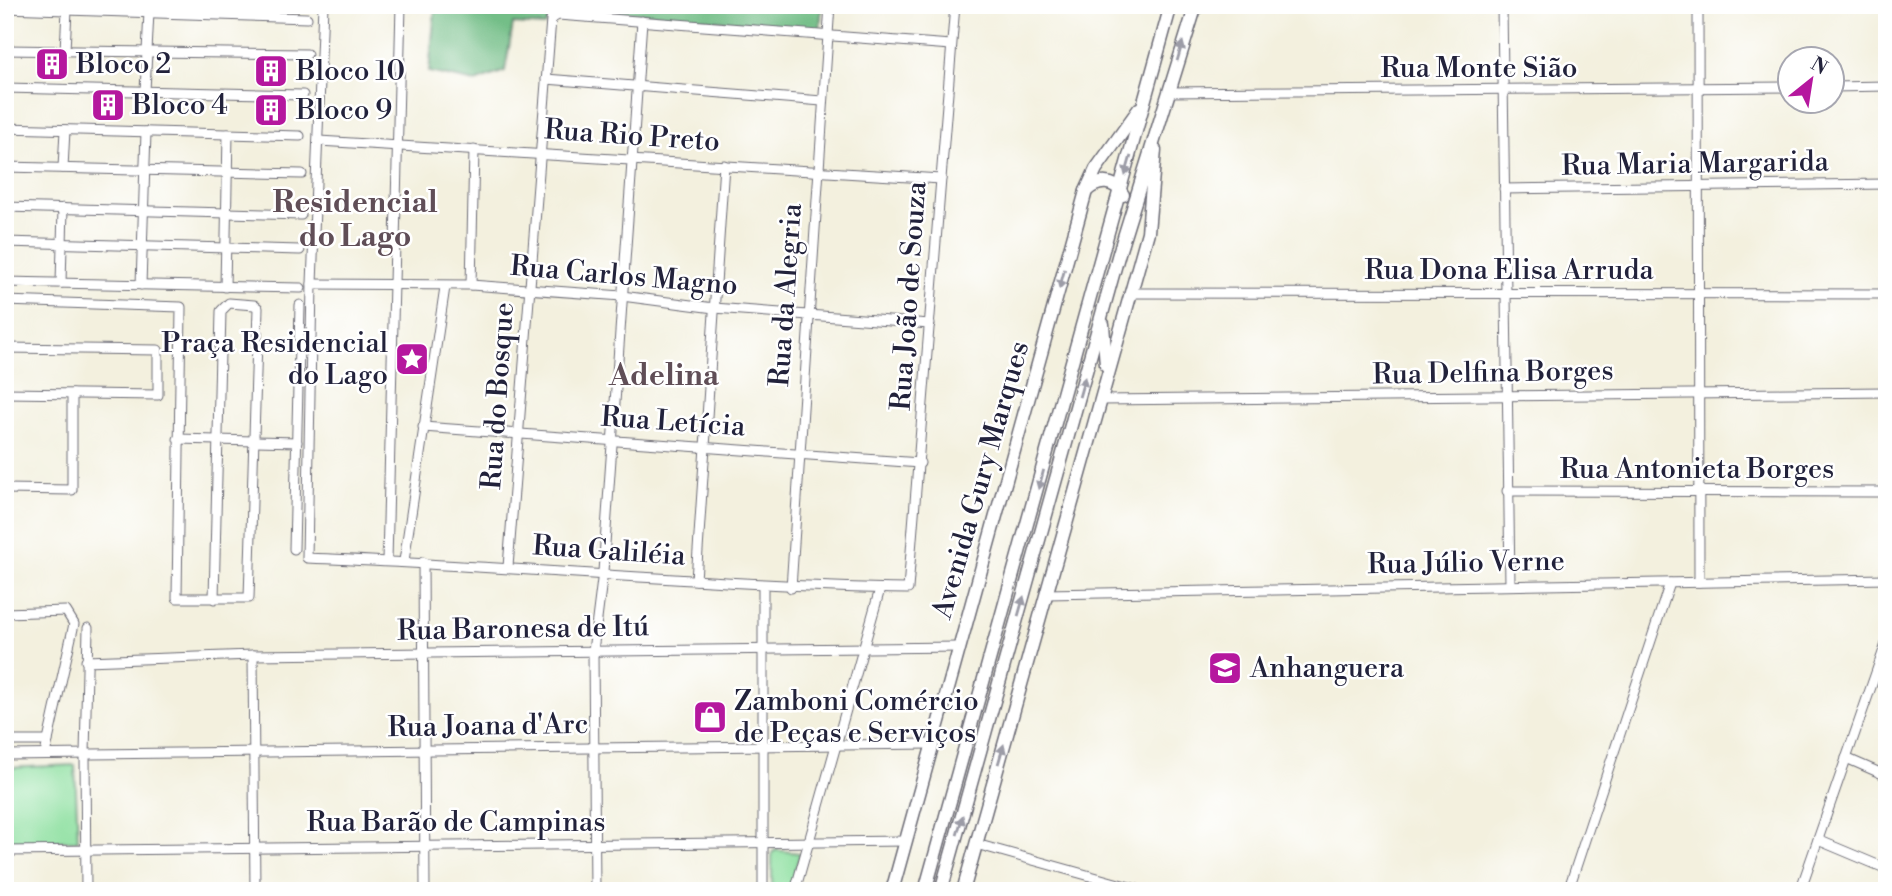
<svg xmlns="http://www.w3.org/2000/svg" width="1892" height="896" font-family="'Libre Bodoni',serif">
<rect width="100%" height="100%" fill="#fff"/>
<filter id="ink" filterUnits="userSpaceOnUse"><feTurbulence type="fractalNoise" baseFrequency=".0143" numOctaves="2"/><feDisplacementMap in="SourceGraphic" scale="14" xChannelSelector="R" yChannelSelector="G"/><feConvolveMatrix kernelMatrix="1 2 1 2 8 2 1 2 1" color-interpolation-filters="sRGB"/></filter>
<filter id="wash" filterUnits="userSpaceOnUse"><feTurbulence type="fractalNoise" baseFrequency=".00686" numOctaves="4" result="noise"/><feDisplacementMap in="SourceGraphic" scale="28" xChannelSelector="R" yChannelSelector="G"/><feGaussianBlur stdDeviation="1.57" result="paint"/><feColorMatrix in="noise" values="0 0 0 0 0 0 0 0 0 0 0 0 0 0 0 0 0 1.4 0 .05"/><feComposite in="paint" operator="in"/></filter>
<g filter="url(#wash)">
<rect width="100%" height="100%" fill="#f3f0de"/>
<!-- green -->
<g fill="#8fe0a1" stroke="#58816e" stroke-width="2">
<path d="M 75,765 L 78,841 L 5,842 L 5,768 Z"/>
<path d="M 775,850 L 800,853 L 789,891 L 772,891 L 772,853 Z"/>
</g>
<!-- forest -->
<path fill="#73be87" stroke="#4a7061" stroke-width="2" d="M 443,5 L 822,5 L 820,30 L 562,6 L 555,9 L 545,26 L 513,24 L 505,71 L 475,82 L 429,72 L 435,10 Z"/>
</g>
<g filter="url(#ink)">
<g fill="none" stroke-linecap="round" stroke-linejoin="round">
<!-- minor casing -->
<g stroke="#6b6a74" stroke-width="11">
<g id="minor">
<path d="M 323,5 L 312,284 L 307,558 C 507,566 707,585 908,589 L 955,5"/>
<path d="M 1502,5 L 1510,585"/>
<path d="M 1698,5 L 1699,582"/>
<path d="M 5,8 L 307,18"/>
<path d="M 5,50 L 307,54"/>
<path d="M 65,50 L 67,10"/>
<path d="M 546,79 L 822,101"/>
<path d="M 1832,87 L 1887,86"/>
<path d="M 5,88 L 303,95"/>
<path d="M 145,91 L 149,12"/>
<path d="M 1168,92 L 1790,87"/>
<path d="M 5,128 L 300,136"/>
<path d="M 319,141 L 941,179"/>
<path d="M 5,167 L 302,174"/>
<path d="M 63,168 L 65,130"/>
<path d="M 1504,189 L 1887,184"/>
<path d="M 5,207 L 301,215"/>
<path d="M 5,242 L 300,250"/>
<path d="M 5,282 L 301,288"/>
<path d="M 61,283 L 63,208"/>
<path d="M 312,284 L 471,285 L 622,296 L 714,308 L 930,324"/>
<path d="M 141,285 L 146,132"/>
<path d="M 471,285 L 474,150"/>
<path d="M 225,287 L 228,134"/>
<path d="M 1130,293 L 1887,294"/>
<path d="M 5,301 L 181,307 L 177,598 L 249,598 L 258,308 L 254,305 L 229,303 L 221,311 L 214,599"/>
<path d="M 5,348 L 158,350 L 158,395 L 5,393"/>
<path d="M 1100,400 L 1887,392"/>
<path d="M 423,427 L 920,463"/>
<path d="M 178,439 L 297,442"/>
<path d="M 5,489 L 72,490 L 72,394"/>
<path d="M 1507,491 L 1887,492"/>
<path d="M 294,549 L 300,305"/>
<path d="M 387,561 L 401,5"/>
<path d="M 404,561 L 445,287"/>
<path d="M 423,562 L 425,891"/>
<path d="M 508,567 L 551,19 L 558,15 L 951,45"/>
<path d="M 696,580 L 724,165"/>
<path d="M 791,588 L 830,5"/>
<path d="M 1046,594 L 1887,579"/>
<path d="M 5,613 L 66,611 L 74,624 L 45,754"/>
<path d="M 253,655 L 255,891"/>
<path d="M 86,661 L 253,655 L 960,647"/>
<path d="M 5,741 L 48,741"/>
<path d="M 5,755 L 931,744"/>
<path d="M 1846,758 L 1887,776"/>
<path d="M 1818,840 L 1887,869"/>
<path d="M 976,844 L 1144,891"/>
<path d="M 5,851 L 906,841"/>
<path d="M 86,891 L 85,754 L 88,628"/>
<path d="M 595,891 L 593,651 L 603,572 L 642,21"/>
<path d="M 763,891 L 763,585"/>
<path d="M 795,891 L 880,589"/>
<path d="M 1568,891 L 1670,583"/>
<path d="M 1800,891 L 1887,641"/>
</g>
</g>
<!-- major casing -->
<g stroke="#6b6a74" stroke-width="15">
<g id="major">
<path d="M 1086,191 C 1098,180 1114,179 1123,195"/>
<path d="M 1103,324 L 1106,365"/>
<path d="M 892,891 L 1086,191 L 1096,169 L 1139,109"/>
<path d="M 925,891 L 1171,5"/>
<path d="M 941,891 L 1119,253 L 1196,5"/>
<path d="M 963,891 L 1148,232 L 1155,150"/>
</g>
</g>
<!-- minor -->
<use href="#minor" stroke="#fff" stroke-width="9"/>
<!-- major -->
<use href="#major" stroke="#fff" stroke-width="12"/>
</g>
<!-- one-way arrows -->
<defs><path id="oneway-solid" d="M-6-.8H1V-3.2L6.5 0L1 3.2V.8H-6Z" transform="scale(1.75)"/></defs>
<g fill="#9c9ca7">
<use href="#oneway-solid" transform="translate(1180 51) rotate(-74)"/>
<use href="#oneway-solid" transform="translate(1128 166) rotate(106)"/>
<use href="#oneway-solid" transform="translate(1062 279) rotate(105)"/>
<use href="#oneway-solid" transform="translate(1082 387) rotate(-74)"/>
<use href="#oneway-solid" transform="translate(1041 480) rotate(105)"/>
<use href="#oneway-solid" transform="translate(1021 606) rotate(-74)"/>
<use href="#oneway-solid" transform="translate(1001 754) rotate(-74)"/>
<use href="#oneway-solid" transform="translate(960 825) rotate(-74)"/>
</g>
</g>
<!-- icons -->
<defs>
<g id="building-square" transform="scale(1.75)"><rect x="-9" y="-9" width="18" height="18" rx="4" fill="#b5179e" stroke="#fff"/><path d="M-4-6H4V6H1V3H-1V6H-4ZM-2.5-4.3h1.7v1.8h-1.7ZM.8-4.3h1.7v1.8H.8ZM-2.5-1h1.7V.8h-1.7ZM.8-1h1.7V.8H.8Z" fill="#fff"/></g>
<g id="sight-square" transform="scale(1.75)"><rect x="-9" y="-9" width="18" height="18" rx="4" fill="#b5179e" stroke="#fff"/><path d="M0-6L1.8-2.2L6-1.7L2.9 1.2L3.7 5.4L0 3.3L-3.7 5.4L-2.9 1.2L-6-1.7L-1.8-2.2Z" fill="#fff"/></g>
<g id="university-square" transform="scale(1.75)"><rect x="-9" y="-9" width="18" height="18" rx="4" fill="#b5179e" stroke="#fff"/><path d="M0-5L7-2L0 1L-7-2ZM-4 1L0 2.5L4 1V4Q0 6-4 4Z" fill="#fff"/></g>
<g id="shop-square" transform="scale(1.75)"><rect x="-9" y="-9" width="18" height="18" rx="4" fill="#b5179e" stroke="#fff"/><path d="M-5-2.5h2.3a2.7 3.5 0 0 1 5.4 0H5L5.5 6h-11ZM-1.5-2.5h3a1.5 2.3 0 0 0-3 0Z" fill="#fff"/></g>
</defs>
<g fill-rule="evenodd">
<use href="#building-square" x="52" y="64"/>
<use href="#building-square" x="271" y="71"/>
<use href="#building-square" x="108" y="105"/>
<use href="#building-square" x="271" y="110"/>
<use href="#sight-square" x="412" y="359"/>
<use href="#university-square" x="1225" y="668"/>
<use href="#shop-square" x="710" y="717"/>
</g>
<g text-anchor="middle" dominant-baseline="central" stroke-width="5" stroke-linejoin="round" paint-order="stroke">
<!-- poi labels -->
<g font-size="28" fill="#22223b" stroke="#fff" text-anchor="start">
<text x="76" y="64">Bloco 2</text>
<text x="296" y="71">Bloco 10</text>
<text x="132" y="105">Bloco 4</text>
<text x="296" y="110">Bloco 9</text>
<text x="388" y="343" text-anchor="end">Praça Residencial<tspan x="388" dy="32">do Lago</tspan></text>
<text x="1250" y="668">Anhanguera</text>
<text x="734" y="701">Zamboni Comércio<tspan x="734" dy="32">de Peças e Serviços</tspan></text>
</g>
<!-- street labels -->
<g font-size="28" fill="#22223b" stroke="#fff">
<text x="1479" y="68">Rua Monte Sião</text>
<text transform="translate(632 136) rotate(4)">Rua Rio Preto</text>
<text transform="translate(1695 164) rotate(-1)">Rua Maria Margarida</text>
<text x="1509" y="270">Rua Dona Elisa Arruda</text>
<text transform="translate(624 276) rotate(5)">Rua Carlos Magno</text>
<text transform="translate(786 295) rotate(-86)">Rua da Alegria</text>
<text transform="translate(909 296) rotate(-86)">Rua João de Souza</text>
<text transform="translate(1493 373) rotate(-1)">Rua Delfina Borges</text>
<text transform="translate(498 396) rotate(-86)">Rua do Bosque</text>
<text transform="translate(673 422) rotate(4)">Rua Letícia</text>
<text x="1697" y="469">Rua Antonieta Borges</text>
<text transform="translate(981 480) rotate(-74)">Avenida Gury Marques</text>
<text transform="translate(609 551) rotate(4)">Rua Galiléia</text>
<text transform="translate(1466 563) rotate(-1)">Rua Júlio Verne</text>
<text transform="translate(523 629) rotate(-1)">Rua Baronesa de Itú</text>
<text transform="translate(488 726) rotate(-1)">Rua Joana d'Arc</text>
<text x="456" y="822">Rua Barão de Campinas</text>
</g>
<!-- neighbourhood labels -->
<g font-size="30" font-weight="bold" fill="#604e57" stroke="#fff">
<text x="355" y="203">Residencial<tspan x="355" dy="34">do Lago</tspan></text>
<text x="664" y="376">Adelina</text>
</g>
</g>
<!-- margin -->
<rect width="1892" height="896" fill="none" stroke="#fff" stroke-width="28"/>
<!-- north arrow -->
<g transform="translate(1811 80) rotate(30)"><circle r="33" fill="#ffffff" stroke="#a7a7b1" stroke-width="2"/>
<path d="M0-5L12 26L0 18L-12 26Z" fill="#b5179e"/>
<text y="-10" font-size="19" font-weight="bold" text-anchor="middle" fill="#22223b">N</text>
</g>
</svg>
